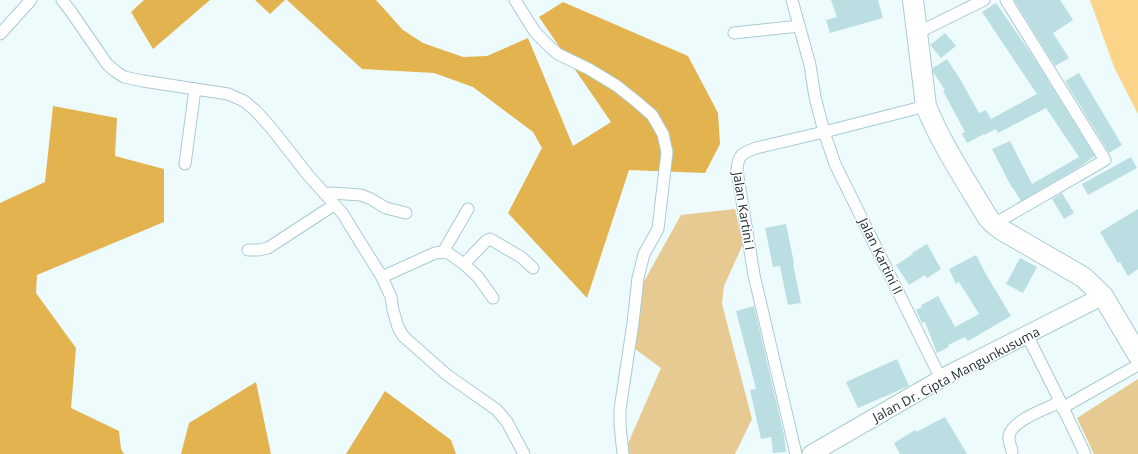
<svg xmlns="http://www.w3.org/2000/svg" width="1138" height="454" font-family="'Open Sans',sans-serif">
<rect width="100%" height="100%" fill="#edfbfd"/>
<!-- green -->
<g fill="#e6ca92">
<path d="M 735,209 L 743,244 L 724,286 L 722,304 L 752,419 L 735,454 L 628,454 L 626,448 L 661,368 L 635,349 L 642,285 L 681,215 Z"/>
<path d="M 1138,379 L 1138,454 L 1094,454 L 1077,418 Z"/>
</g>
<!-- forest -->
<g fill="#e2b34e">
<path d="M 144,0 L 210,0 L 153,49 L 131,12 Z"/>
<path d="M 255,0 L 285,0 L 270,14 Z"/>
<path d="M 287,0 L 376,0 L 403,30 L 423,43 L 463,57 L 487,56 L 528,38 L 573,146 L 611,122 L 539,17 L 563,2 L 688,56 L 718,113 L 720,144 L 705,173 L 629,170 L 587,298 L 508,213 L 542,148 L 533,132 L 473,87 L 434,73 L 362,69 Z"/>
<path d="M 53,106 L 117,118 L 115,156 L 164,169 L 164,222 L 37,275 L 36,293 L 76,348 L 71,408 L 119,431 L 121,449 L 124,454 L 0,454 L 0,203 L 45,182 Z"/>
<path d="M 256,382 L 271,454 L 181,454 L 189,423 Z"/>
<path d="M 385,391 L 451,440 L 456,454 L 346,454 Z"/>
</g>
<!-- water -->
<path fill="#fad589" d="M 1090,0 L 1138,0 L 1138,114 L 1114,67 Z"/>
<!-- building -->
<g fill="#bbdee3">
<path d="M 831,0 L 878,0 L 883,18 L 830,33 L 826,20 L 837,17 Z"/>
<path d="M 1014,0 L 1060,0 L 1073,20 L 1053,33 L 1069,58 L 1055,66 Z"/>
<path d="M 996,3 L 1034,58 L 1095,156 L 1079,167 L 1021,201 L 1013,188 L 1012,188 L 992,149 L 1010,141 L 1032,184 L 1079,157 L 1046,108 L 998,133 L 996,129 L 984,135 L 984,134 L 967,143 L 962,134 L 965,132 L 943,91 L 945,90 L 933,72 L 933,68 L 947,59 L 960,79 L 979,113 L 986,110 L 991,119 L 1037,94 L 982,12 Z"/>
<path d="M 945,33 L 956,46 L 941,58 L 930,45 Z"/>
<path d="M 1079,73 L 1122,145 L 1109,153 L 1065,81 Z"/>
<path d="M 1131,157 L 1137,168 L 1088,195 L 1082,184 Z"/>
<path d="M 1062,193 L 1074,213 L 1064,219 L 1052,199 Z"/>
<path d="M 1138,209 L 1138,269 L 1128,276 L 1120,262 L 1118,263 L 1100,232 Z"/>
<path d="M 786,224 L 794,263 L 793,264 L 801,303 L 788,305 L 780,266 L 773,267 L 765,228 Z"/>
<path d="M 927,244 L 941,269 L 927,278 L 925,275 L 909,285 L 896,265 L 913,254 L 912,253 Z"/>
<path d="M 976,255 L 987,276 L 1011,316 L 968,341 L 965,337 L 948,345 L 949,347 L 937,353 L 925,322 L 922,323 L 916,310 L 922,307 L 921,305 L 938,296 L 955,327 L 979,314 L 959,282 L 956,284 L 949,269 Z"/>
<path d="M 1020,258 L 1037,267 L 1023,293 L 1006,284 Z"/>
<path d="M 754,306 L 784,435 L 786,452 L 773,453 L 771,437 L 761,439 L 750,390 L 756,389 L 736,311 Z"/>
<path d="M 897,359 L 909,386 L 858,408 L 846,382 Z"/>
<path d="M 945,417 L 967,454 L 900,454 L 894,443 L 915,430 L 916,432 Z"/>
</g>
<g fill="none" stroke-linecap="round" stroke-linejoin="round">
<!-- street casing -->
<g stroke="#a9cbd0" stroke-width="13">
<g id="street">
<path d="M 62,0 L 72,13 L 107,64 L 115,71 L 124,77 L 143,81 L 228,94 L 244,101 L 256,111 L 272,129 L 308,175 L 343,214 L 352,229 L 382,277 L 391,297 L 393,310 L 398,327 L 403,336 L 447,375 L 497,410 L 507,422 L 524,454"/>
<path d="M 515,0 L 535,32 L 550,47 L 558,54 L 589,69 L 617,86 L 637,102 L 652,115 L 663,134 L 667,152 L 658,229 L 644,254 L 638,278 L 633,323 L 620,409 L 620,426 L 623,454"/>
<path d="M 792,0 L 810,65 L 815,97 L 824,132 L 835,164 L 941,379"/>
<path d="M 734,33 L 799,26"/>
<path d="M 917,33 L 984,0"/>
<path d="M 0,34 L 31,0"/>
<path d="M 185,164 L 195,89"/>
<path d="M 325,194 L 331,193 L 361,195 L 371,199 L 386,208 L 406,213"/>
<path d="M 994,224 L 1105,160 L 1006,0"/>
<path d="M 248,250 L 258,250 L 268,248 L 334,205"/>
<path d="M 443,252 L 468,209"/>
<path d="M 464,264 L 486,241 L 490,239 L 521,257 L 533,268"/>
<path d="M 382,277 L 435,253 L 443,252 L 448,253 L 464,264 L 478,277 L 493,298"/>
<path d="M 1027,335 L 1058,397 L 1085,454"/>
<path d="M 1062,408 L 1138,365"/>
<path d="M 1012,451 C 1011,446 1008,441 1009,436 C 1012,420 1046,409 1060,402"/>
<path d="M 796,454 L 754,275 L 737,170 C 738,155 742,153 756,148 L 824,132 L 926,106"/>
</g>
</g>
<!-- primary casing -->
<g stroke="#a9cbd0" stroke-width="19">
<path id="primary" d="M 811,454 L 951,373 L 1103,296"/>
</g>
<!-- highway casing -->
<g stroke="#a9cbd0" stroke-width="22">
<path id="highway" d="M 913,0 L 926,106 C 942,146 967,182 988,218 L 994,224 L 1002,230 L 1083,277 L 1103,296 L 1138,355"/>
</g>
<!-- street -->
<use href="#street" stroke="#fff" stroke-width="11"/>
<!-- primary -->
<use href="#primary" stroke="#fff" stroke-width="17"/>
<!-- highway -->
<use href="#highway" stroke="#fff" stroke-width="20"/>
</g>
<g text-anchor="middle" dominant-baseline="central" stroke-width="3" stroke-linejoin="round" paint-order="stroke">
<!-- street labels -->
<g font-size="13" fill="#223032" stroke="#fff">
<text transform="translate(744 211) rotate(81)">Jalan Kartini I</text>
<text transform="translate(881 256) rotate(64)">Jalan Kartini II</text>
<text transform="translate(956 374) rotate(-28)">Jalan Dr. Cipta Mangunkusuma</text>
</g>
</g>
</svg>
